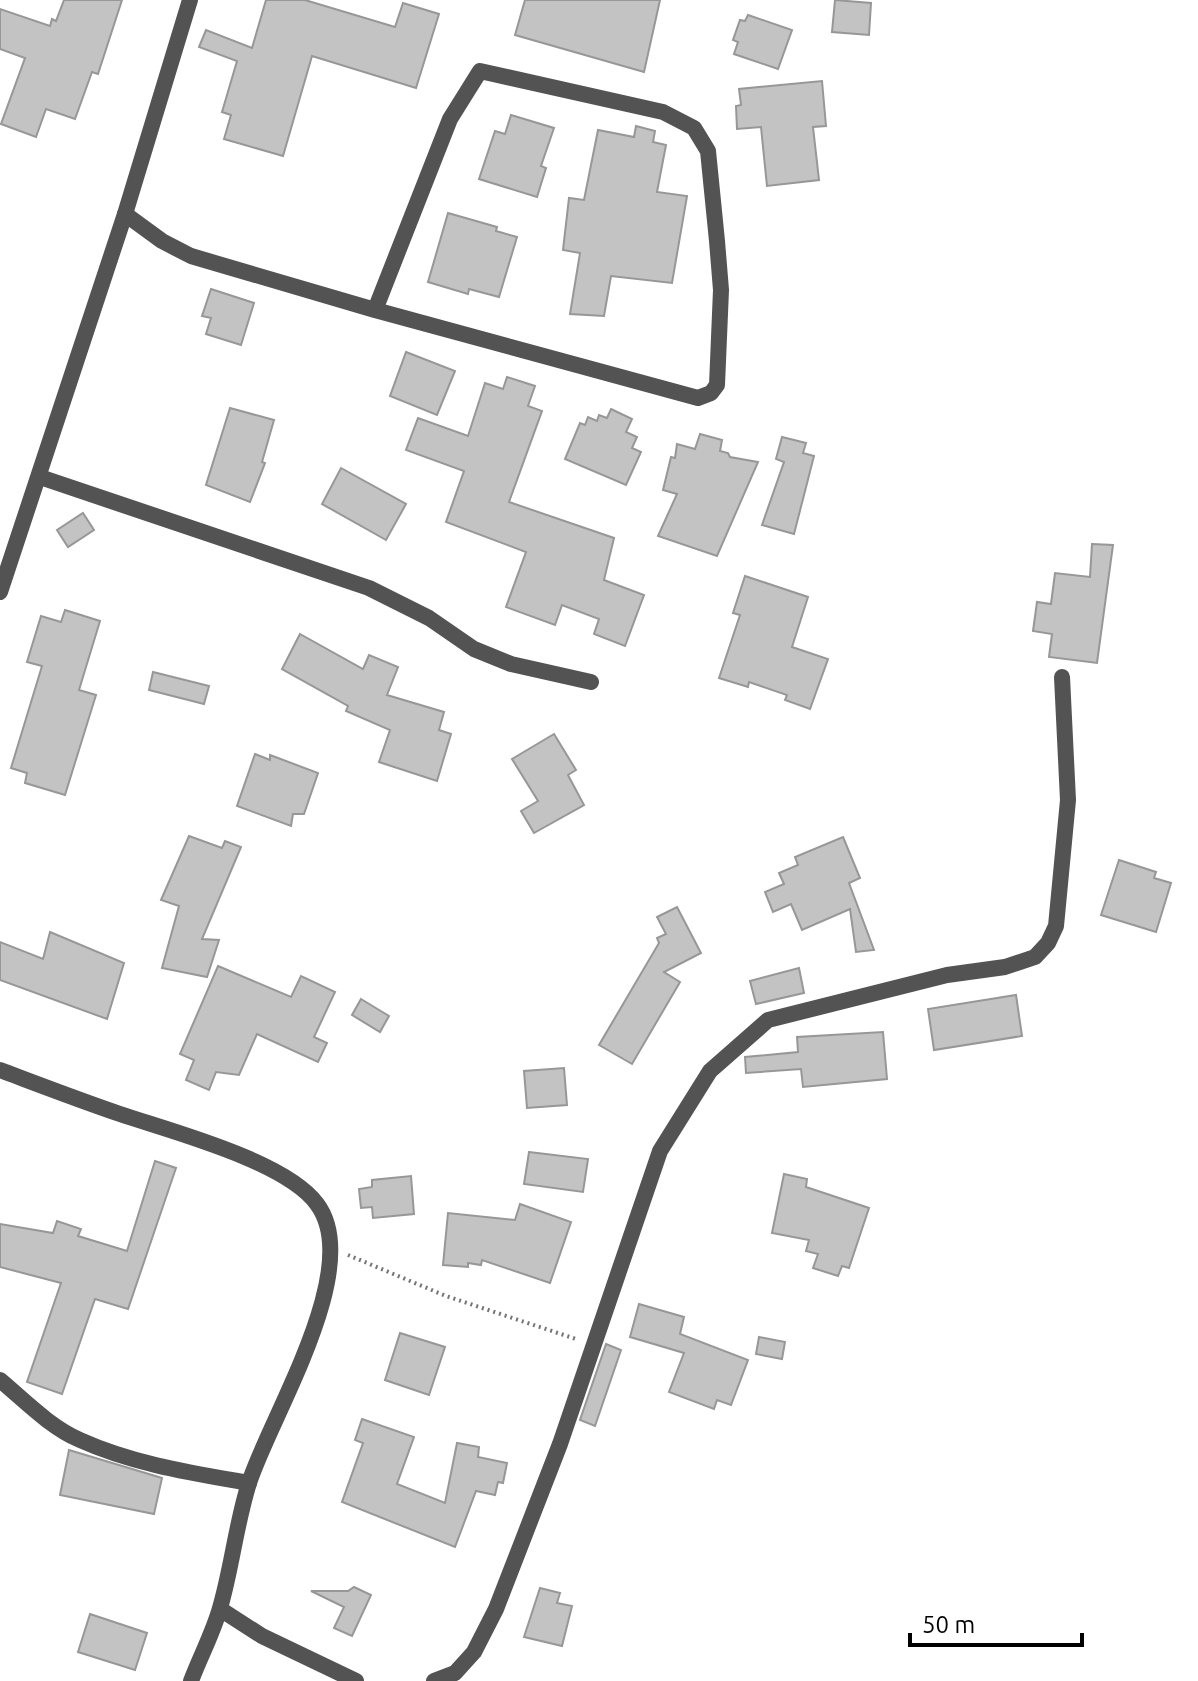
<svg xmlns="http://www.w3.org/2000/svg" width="1198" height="1681" font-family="Ubuntu,sans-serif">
<rect width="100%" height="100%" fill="#fff"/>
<!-- building -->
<g fill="#c3c3c3" stroke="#979797" stroke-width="2">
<path d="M 64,0 L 122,0 L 98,74 L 92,72 L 75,119 L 46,109 L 36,137 L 1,124 L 25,58 L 0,49 L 0,9 L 50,26 L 52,19 L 56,21 Z"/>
<path d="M 266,0 L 305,0 L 395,27 L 403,3 L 439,14 L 416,88 L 312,56 L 283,156 L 224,139 L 231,115 L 222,112 L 237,61 L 199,47 L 206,30 L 252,48 Z"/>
<path d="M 525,0 L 660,0 L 644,72 L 515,35 Z"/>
<path d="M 835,0 L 871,3 L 869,35 L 832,32 Z"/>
<path d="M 748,15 L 792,30 L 778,69 L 734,54 L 738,42 L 733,40 L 740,20 L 745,21 Z"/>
<path d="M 822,81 L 826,126 L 813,127 L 819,180 L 767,186 L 761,127 L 737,129 L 736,106 L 741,105 L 739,89 Z"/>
<path d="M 511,115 L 554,128 L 541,166 L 546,168 L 537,197 L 479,179 L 495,131 L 505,134 Z"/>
<path d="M 636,126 L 655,131 L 653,142 L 666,145 L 657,192 L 687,196 L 672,283 L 611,276 L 604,316 L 570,314 L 580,253 L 563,250 L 569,198 L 584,200 L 598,130 L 634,137 Z"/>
<path d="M 448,213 L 497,227 L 496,231 L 517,237 L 499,297 L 469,289 L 468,294 L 428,282 Z"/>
<path d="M 211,289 L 254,303 L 241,345 L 206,334 L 211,318 L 202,316 Z"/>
<path d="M 406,352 L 455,371 L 437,415 L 390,396 Z"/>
<path d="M 507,377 L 535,386 L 528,406 L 542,411 L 509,502 L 614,538 L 604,580 L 644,595 L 625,646 L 594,634 L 599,619 L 562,605 L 555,625 L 506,607 L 526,552 L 446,522 L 464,471 L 406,450 L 418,418 L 468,436 L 485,383 L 503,389 Z"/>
<path d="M 230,408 L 274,420 L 262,462 L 265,463 L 250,502 L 206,485 Z"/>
<path d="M 611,409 L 632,419 L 626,432 L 637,437 L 632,448 L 641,452 L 626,485 L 565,459 L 580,423 L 585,425 L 588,417 L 597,421 L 599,415 L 607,418 Z"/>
<path d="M 700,434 L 722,440 L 720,451 L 728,453 L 730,457 L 758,462 L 717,556 L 658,536 L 677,494 L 663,490 L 671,457 L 675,458 L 677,444 L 695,449 Z"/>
<path d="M 782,437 L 806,443 L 803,453 L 814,456 L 794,534 L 762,525 L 784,462 L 776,459 Z"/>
<path d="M 341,468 L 406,504 L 386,540 L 322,504 Z"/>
<path d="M 83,513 L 94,530 L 68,547 L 57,530 Z"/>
<path d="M 1092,544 L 1113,545 L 1097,663 L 1049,657 L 1052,634 L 1033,631 L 1037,602 L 1051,604 L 1055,573 L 1090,577 Z"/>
<path d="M 745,576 L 808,597 L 792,647 L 828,659 L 810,709 L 785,700 L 787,695 L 749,682 L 748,687 L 719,678 L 740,615 L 733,613 Z"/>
<path d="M 65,610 L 100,621 L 79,690 L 96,695 L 65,795 L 25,783 L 27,773 L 11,768 L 42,666 L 27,662 L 41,616 L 61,622 Z"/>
<path d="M 300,634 L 363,669 L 369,655 L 398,667 L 387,695 L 444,712 L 439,730 L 451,734 L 437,781 L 379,762 L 390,730 L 346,711 L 348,706 L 282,669 Z"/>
<path d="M 153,672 L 209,686 L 204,704 L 149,690 Z"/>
<path d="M 554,734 L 576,770 L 568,775 L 584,805 L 534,833 L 521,811 L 538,801 L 512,759 Z"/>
<path d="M 255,754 L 270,760 L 270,755 L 318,773 L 304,814 L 293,814 L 291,826 L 237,806 Z"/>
<path d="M 189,836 L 222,848 L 225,841 L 241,847 L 202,939 L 219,940 L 207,977 L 162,968 L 179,906 L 161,900 Z"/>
<path d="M 843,837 L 860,878 L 849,883 L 874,950 L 856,952 L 850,909 L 802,930 L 791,904 L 773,912 L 765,892 L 784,884 L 779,873 L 798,865 L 795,857 Z"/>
<path d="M 1119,860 L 1156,872 L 1154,878 L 1171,883 L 1156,932 L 1101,915 Z"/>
<path d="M 677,907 L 701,953 L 664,972 L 680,982 L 632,1064 L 599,1045 L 659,943 L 657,938 L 666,934 L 657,917 Z"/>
<path d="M 50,932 L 124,963 L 107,1019 L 0,980 L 0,942 L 43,959 Z"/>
<path d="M 218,966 L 291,997 L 301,976 L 335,992 L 314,1037 L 327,1043 L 318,1062 L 257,1034 L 239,1075 L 216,1072 L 209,1090 L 186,1080 L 194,1060 L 180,1054 Z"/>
<path d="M 799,968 L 804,993 L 756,1004 L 750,981 Z"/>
<path d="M 1016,995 L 1022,1036 L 934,1050 L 928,1009 Z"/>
<path d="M 361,999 L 389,1016 L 380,1032 L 352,1015 Z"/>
<path d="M 883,1032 L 887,1079 L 803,1087 L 801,1069 L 746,1073 L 745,1057 L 798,1052 L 797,1037 Z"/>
<path d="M 564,1068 L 567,1105 L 527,1108 L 524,1071 Z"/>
<path d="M 529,1152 L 588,1159 L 583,1192 L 524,1184 Z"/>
<path d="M 155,1161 L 176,1168 L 128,1309 L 95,1299 L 62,1394 L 27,1382 L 61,1283 L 0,1267 L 0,1224 L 53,1233 L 57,1221 L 81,1229 L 78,1236 L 127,1251 Z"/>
<path d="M 784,1174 L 807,1179 L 806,1187 L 869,1208 L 849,1268 L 842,1266 L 838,1276 L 813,1268 L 818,1254 L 806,1251 L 809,1240 L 772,1233 Z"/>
<path d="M 411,1176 L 414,1214 L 373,1218 L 372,1207 L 361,1208 L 359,1189 L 372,1187 L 372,1180 Z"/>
<path d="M 520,1204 L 571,1222 L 550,1283 L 482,1260 L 481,1265 L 468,1263 L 468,1267 L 443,1265 L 448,1213 L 515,1220 Z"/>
<path d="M 639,1304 L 684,1317 L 680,1334 L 748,1360 L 731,1405 L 717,1400 L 714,1409 L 669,1392 L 684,1353 L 630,1337 Z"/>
<path d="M 400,1333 L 445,1347 L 429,1395 L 385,1380 Z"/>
<path d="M 759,1337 L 785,1342 L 782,1359 L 756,1354 Z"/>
<path d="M 606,1344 L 621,1350 L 595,1426 L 580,1420 Z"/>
<path d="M 362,1419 L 414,1437 L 397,1484 L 445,1503 L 457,1443 L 479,1447 L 478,1457 L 507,1463 L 503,1483 L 498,1482 L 495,1495 L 476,1491 L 455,1547 L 342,1502 L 363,1443 L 355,1440 Z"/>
<path d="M 69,1450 L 162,1478 L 154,1514 L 60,1495 Z"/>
<path d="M 354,1587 L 371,1595 L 352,1636 L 334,1628 L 344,1607 L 311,1591 L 348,1591 Z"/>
<path d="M 540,1588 L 560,1593 L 557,1603 L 572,1606 L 562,1646 L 524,1637 Z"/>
<path d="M 90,1614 L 147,1633 L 135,1670 L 78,1652 Z"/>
</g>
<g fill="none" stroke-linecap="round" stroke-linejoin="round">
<!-- path -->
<path stroke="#757575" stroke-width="4" stroke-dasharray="2 4" stroke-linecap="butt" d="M 348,1255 L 446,1296 L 576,1339"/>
<!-- minor -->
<g stroke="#535353" stroke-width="16">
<path d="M 125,214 L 162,241 L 191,256 L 375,310 L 450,119 L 480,71 L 663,112 L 694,128 L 708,151 L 717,241 L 721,290 L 717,385 L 711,393 L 698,398 L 375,310"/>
<path d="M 40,477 L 369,588 L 429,618 L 474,649 L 511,664 L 591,682"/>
<path d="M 0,592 L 125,214 L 190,0"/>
<path d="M 0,1070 C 40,1085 79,1100 120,1114 C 170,1131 286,1161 317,1204 C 365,1268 270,1417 249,1483 C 236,1524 232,1567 220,1608 C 213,1633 200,1657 191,1681"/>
<path d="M 0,1380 C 25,1401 50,1427 80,1440 C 133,1464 192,1473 249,1483"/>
<path d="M 220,1609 L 262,1636 L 356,1681"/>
<path d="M 434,1681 L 455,1673 L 474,1652 L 496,1609 L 560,1444 L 660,1151 L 710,1071 L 768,1020 L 947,975 L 1005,967 L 1035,957 L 1048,943 L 1056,926 L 1068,800 L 1062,677"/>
</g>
</g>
<!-- scale -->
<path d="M910 1633v12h172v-12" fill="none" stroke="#000000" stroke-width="4"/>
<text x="922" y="1633" font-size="24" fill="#000000" stroke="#ffffff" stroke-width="6" paint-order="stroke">50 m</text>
</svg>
